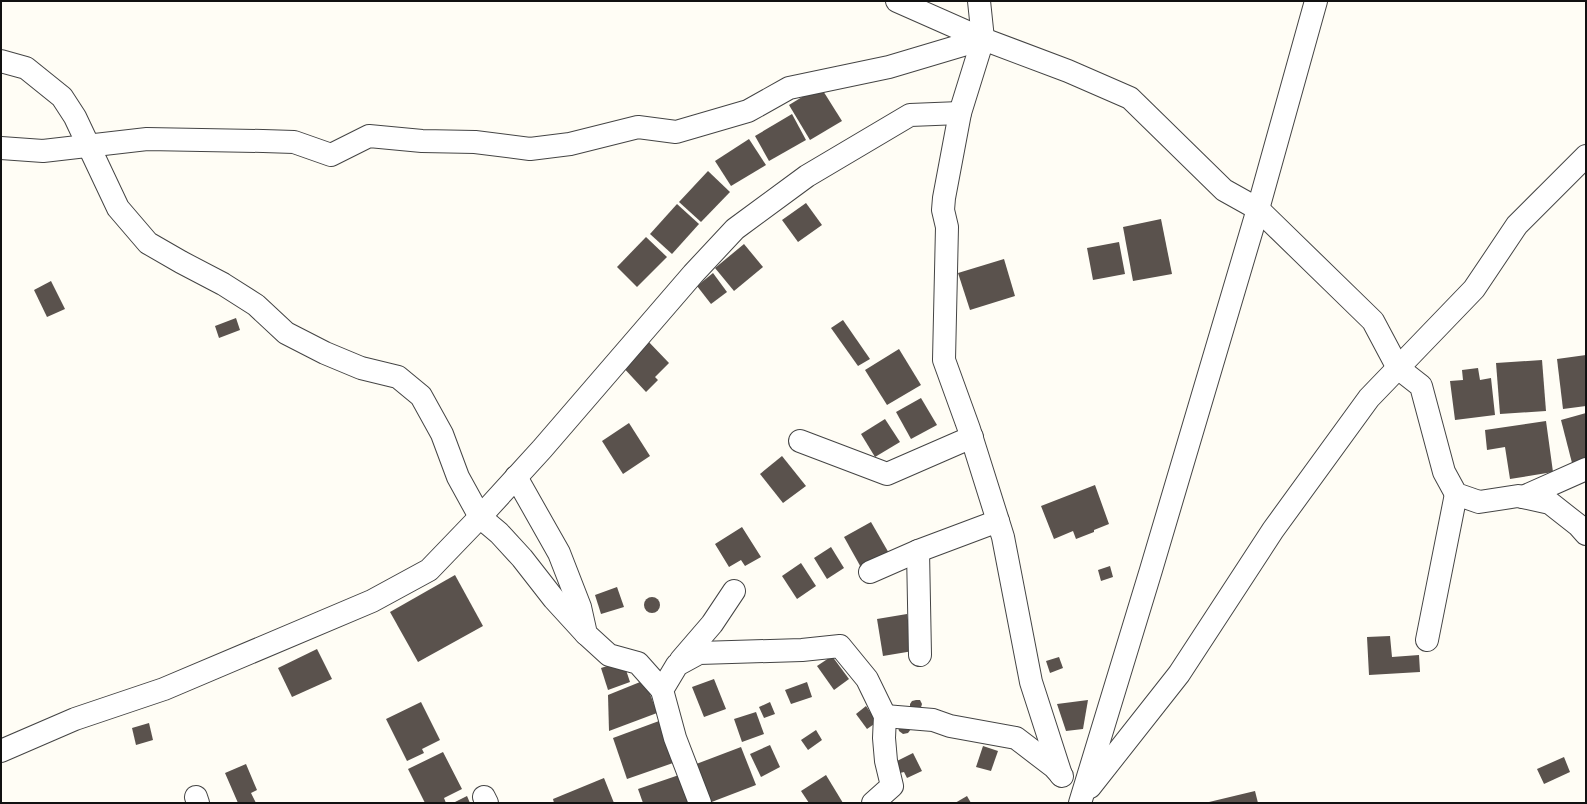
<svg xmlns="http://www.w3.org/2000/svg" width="1587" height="804" font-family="'Crimson Pro',serif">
<rect width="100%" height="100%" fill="#fffdf5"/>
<!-- building -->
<g fill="#5a524d">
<path d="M 820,86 L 842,121 L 810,140 L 789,105 Z"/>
<path d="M 792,114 L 806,140 L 769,161 L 755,136 Z"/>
<path d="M 749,139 L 766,165 L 731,186 L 715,161 Z"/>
<path d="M 708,171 L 730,192 L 701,222 L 679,202 Z"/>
<path d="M 806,203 L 822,225 L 798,242 L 782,220 Z"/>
<path d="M 677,204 L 699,224 L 672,254 L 650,234 Z"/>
<path d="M 1161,219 L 1172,274 L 1133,281 L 1123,227 Z"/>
<path d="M 646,237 L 667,257 L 637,287 L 617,267 Z"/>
<path d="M 1119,242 L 1125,274 L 1093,280 L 1087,248 Z"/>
<path d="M 744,244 L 763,267 L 734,291 L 715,268 Z"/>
<path d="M 1004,259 L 1015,296 L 970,310 L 958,273 Z"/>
<path d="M 713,273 L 727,292 L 711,304 L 697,286 Z"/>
<path d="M 51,281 L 65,309 L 47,317 L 34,290 Z"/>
<path d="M 236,318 L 240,330 L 219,338 L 215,326 Z"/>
<path d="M 843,320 L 870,359 L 858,366 L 831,328 Z"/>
<path d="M 646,339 L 669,363 L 655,377 L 658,380 L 646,392 L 620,364 Z"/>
<path d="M 899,349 L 921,385 L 887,405 L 865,370 Z"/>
<path d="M 1586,355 L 1586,406 L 1563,409 L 1557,359 Z"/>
<path d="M 1542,360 L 1546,411 L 1500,414 L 1496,363 Z"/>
<path d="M 1478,368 L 1480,380 L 1491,378 L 1495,415 L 1455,420 L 1450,381 L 1463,380 L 1462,370 Z"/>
<path d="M 921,398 L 937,425 L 911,439 L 896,412 Z"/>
<path d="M 1586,413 L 1586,459 L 1572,463 L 1561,420 Z"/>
<path d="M 885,419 L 900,442 L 875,457 L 861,434 Z"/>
<path d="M 1546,421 L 1553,472 L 1510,479 L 1505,447 L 1487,450 L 1485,430 Z"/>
<path d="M 629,423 L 650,456 L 623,474 L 602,441 Z"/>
<path d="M 782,456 L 806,486 L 783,503 L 760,474 Z"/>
<path d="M 1095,485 L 1109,524 L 1094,530 L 1094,532 L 1076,539 L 1073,531 L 1054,539 L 1041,506 Z"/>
<path d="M 871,522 L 890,555 L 863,571 L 844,537 Z"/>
<path d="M 742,527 L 761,557 L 745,566 L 741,560 L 729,567 L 715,544 Z"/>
<path d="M 831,547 L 844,568 L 827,579 L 814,558 Z"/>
<path d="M 801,563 L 816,586 L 797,599 L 782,576 Z"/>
<path d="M 1110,566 L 1113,577 L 1101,581 L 1098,570 Z"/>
<path d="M 455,575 L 483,626 L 418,662 L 390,612 Z"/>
<path d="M 617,587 L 624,607 L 601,614 L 595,595 Z"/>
<circle cx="652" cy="605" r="8"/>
<path d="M 907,614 L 913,651 L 883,656 L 877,619 Z"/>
<path d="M 1390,636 L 1392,657 L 1419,655 L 1420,672 L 1369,675 L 1367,637 Z"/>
<path d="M 317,649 L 332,679 L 292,697 L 278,668 Z"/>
<path d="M 832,656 L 849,679 L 834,690 L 817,666 Z"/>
<path d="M 1059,657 L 1063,668 L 1050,673 L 1046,661 Z"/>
<path d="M 623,661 L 630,682 L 608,690 L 601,668 Z"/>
<path d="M 714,679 L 726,709 L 704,717 L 692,687 Z"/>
<path d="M 645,680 L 657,713 L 609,731 L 608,695 Z"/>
<path d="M 807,682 L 812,697 L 791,704 L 785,690 Z"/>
<path d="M 916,700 L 920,700 L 922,704 L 920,711 L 910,709 L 910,704 L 912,701 Z"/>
<path d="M 1088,700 L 1083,729 L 1066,731 L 1057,704 Z"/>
<path d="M 421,702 L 440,740 L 422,749 L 424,753 L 407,761 L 386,719 Z"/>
<path d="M 770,702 L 775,714 L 764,718 L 759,707 Z"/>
<path d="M 866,706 L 877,722 L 867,729 L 856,714 Z"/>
<path d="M 756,712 L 764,734 L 742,742 L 734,719 Z"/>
<path d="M 659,721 L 673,763 L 627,779 L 613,738 Z"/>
<path d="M 149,723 L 153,740 L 136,745 L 132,728 Z"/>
<path d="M 898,727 L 911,729 L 908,733 L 903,734 L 899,731 Z"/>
<path d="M 816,730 L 822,740 L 808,750 L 801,740 Z"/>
<path d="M 770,745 L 780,767 L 761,777 L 750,754 Z"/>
<path d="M 983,746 L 998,751 L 991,771 L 976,767 Z"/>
<path d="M 741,747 L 756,785 L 709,803 L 691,766 Z"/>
<path d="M 443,752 L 462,789 L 444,798 L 446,803 L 425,803 L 408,769 Z"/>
<path d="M 913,753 L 922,771 L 907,778 L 904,772 L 900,773 L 895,762 Z"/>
<path d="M 1564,757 L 1570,772 L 1544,784 L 1537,769 Z"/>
<path d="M 246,764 L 257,790 L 251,793 L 256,803 L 238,803 L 225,773 Z"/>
<path d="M 679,775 L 688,803 L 643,803 L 638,789 Z"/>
<path d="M 826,775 L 843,803 L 809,803 L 801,791 Z"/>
<path d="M 604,778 L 614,803 L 554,803 L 553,799 Z"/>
<path d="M 1255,791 L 1258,803 L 1210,803 L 1209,802 Z"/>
<path d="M 467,796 L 470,803 L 453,803 Z"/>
<path d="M 967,796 L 971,803 L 955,803 Z"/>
</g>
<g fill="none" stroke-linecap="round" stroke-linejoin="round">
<!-- street casing -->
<g stroke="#444" stroke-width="24">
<g id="street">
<path d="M 897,1 L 983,39 L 1068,71 L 1130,98 L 1224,190 L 1258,209 L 1373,321 L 1398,368 L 1421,386 L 1444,472 L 1456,494 L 1479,502 L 1518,496 L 1550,503 L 1578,525 L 1586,534"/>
<path d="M 979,1 L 983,39 L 960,113 L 944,198 L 943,210 L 947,227 L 944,360 L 969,429 L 1003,537 L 1031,682 L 1061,775"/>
<path d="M 1,61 L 26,68 L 62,97 L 75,117 L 118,208 L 148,243 L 181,262 L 223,284 L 256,305 L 286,333 L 325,353 L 361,368 L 398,377 L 421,396 L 442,434 L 458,477 L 480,517 L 499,533 L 522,558 L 554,599 L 586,634"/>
<path d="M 1,148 L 43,151 L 147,139 L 263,141 L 294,142 L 331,155 L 369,136 L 422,141 L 475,142 L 530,149 L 570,144 L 638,127 L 676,132 L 748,111 L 789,88 L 889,67 L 983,39"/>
<path d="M 800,441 L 887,474 L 972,437"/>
<path d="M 516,477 L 559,553 L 580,607 L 586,634 L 609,655 L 638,663 L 662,690"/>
<path d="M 1523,497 L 1586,469"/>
<path d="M 918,551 L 920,655"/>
<path d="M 870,572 L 918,551 L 998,521"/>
<path d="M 1427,640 L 1456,494"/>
<path d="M 681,660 L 712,624 L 734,591"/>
<path d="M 885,716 L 933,720 L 950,726 L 1016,738 L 1054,767 L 1062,776"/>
<path d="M 1,751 L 75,719 L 164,689 L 372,601 L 429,570 L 480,517 L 542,449 L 693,274 L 735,229 L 807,176 L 910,115 L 960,113"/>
<path d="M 1090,787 L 1179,674 L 1273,530 L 1369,398 L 1474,289 L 1517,225 L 1586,156"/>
<path d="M 196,797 L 198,803"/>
<path d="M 484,797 L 487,803"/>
<path d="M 700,803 L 675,738 L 662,690 L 677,665 L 699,653 L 802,650 L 840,646 L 867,679 L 885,716 L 884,738 L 886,761 L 892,786 L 873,803"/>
<path d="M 1080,803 L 1151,570 L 1258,209 L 1316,1"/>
</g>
</g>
<!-- street -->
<use href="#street" stroke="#fff" stroke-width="22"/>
</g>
<!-- border -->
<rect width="1587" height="804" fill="none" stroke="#111111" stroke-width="4"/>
</svg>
